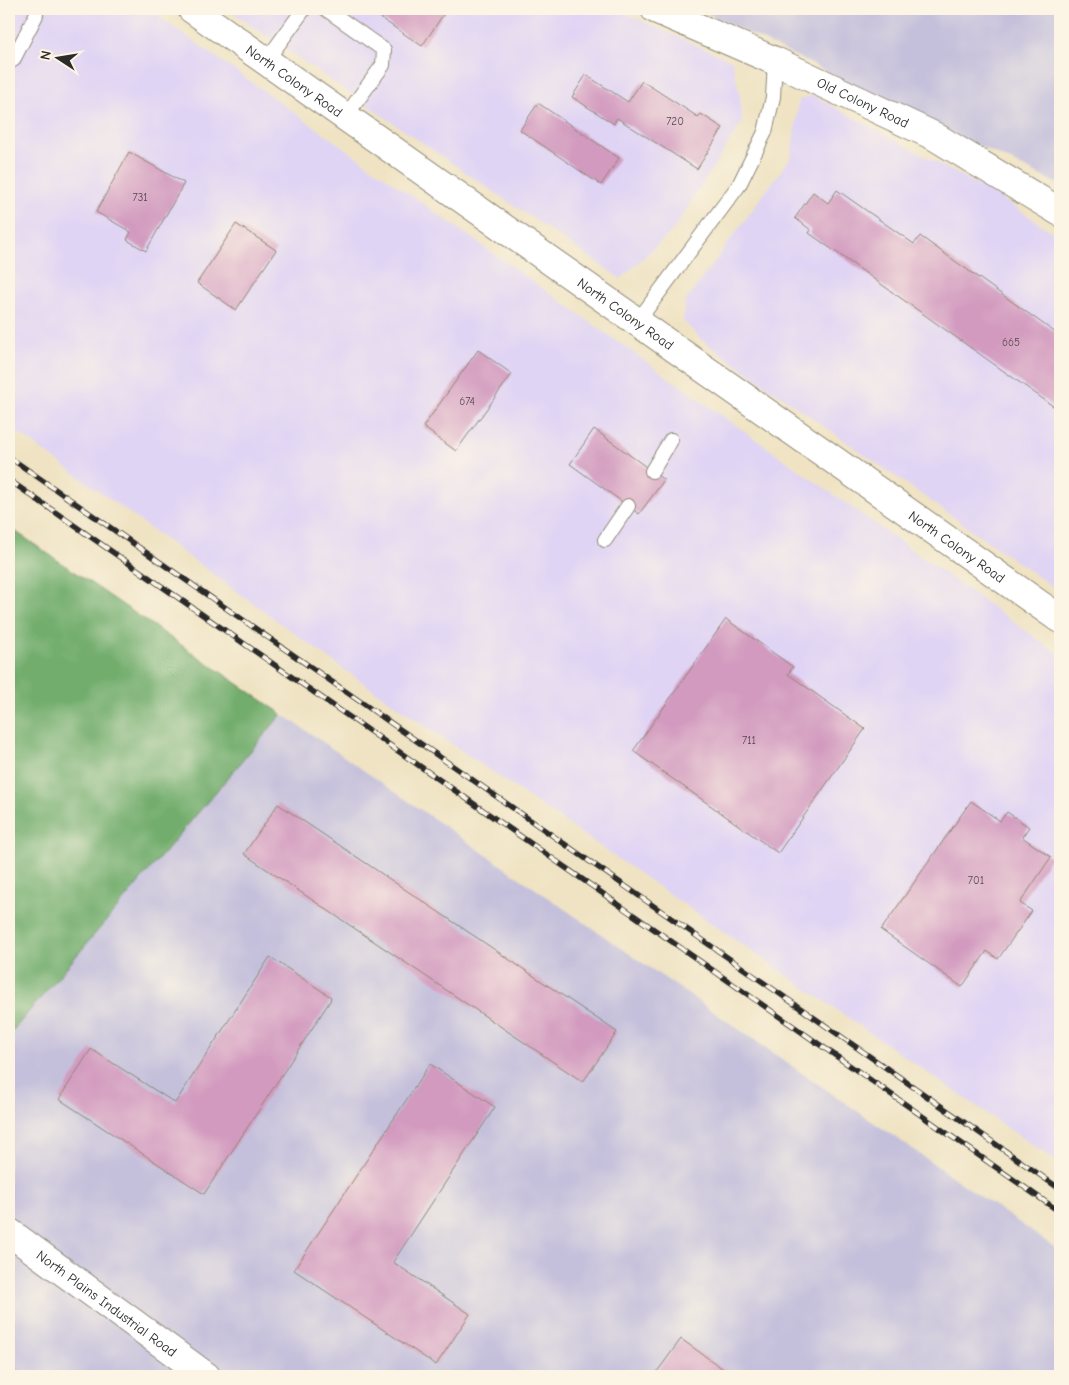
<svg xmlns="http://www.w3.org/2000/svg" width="1069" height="1385" font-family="'Comic Neue',sans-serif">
<rect width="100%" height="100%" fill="#fcf5e5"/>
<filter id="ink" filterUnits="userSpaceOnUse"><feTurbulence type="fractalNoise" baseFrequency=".02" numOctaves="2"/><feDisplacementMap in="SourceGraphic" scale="10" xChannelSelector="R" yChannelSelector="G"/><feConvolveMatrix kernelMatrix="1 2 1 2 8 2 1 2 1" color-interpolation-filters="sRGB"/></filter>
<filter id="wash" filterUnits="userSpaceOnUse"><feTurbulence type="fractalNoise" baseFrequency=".0096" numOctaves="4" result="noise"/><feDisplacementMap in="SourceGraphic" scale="20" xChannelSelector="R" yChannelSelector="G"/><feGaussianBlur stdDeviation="1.12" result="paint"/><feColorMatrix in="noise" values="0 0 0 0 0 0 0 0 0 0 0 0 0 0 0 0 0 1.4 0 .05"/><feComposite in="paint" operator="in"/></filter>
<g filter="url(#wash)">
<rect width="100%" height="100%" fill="#efe3c3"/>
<!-- built -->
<g fill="#e0d4f4">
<path d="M 9,9 L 148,9 L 1060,655 L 1060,1164 L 359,680 L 9,426 Z"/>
<path d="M 227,9 L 615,9 L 732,61 L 740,96 L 742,122 L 674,229 L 621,279 Z"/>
<path d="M 812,95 L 998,196 L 1060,237 L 1060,592 L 703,341 L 683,321 L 685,302 L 791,157 L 799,100 Z"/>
</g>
<!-- industrial -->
<g fill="#c4c0db">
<path d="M 699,9 L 1060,9 L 1060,185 L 705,12 Z"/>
<path d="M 282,714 L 1060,1251 L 1060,1376 L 9,1376 L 9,1035 Z"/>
</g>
<!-- forest -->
<path fill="#72ad6d" stroke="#4e6c4c" d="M 9,527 L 282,714 L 9,1035 Z"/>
<g id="blocks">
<!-- building -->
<g fill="#d29abf">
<path d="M 367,9 L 447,9 L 422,46 Z"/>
<path d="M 9,57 L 17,62 L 9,77 Z"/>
<path d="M 586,75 L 628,102 L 642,81 L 698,117 L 701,114 L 723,128 L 697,169 L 617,118 L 614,124 L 572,97 Z"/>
<path d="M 538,103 L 619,158 L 601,185 L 520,130 Z"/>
<path d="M 129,152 L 184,183 L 146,251 L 127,240 L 131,232 L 96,212 Z"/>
<path d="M 837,190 L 914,244 L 920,236 L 1060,336 L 1060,411 L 809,233 L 811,230 L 795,218 L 813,192 L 828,203 Z"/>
<path d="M 236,224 L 276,250 L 236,310 L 197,283 Z"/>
<path d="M 478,350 L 512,374 L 456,451 L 423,427 Z"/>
<path d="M 594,429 L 664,480 L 639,514 L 570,464 Z"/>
<path d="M 726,619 L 793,667 L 788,674 L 865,729 L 778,853 L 633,751 Z"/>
<path d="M 971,801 L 1000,821 L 1007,812 L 1029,827 L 1022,837 L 1051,857 L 1020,903 L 1032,911 L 998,959 L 987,951 L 962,987 L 881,930 Z"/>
<path d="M 278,804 L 617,1032 L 583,1082 L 244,854 Z"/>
<path d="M 270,957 L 331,997 L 330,1001 L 204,1194 L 59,1099 L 91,1049 L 175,1103 Z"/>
<path d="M 430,1064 L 495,1107 L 393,1262 L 470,1314 L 436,1365 L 294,1270 Z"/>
<path d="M 681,1339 L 733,1376 L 654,1376 Z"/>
<path d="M 9,1367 L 21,1376 L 9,1376 Z"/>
</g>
</g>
</g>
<g filter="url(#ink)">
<use href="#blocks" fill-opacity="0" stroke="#8d8777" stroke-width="1"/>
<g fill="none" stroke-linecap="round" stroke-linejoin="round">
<!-- service casing -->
<g stroke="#8d8777" stroke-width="16">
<g id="service">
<path d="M 326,9 L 384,50 L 383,65 L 345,117"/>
<path d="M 13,60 L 36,15"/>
<path d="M 266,61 L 304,9"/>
<path d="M 637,322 L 739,185 L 765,132 L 773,97 L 775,61"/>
<path d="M 652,471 L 671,440"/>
<path d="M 605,540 L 628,506"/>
</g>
</g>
<!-- minor casing -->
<g stroke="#8d8777" stroke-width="30">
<g id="minor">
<path id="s1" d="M 655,9 L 775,61 L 934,136 L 1060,212"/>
</g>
</g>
<!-- tertiary casing -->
<g stroke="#8d8777" stroke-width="30">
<g id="tertiary">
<path id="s2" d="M 9,1232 L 206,1376"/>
</g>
</g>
<!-- primary casing -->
<g stroke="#8d8777" stroke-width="30">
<g id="primary">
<path id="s3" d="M 192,9 L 1060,619"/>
</g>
</g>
<!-- service -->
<use href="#service" stroke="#fff" stroke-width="14"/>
<!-- minor -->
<use href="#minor" stroke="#fff" stroke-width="28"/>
<!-- tertiary -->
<use href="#tertiary" stroke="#fff" stroke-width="28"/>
<!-- primary -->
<use href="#primary" stroke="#fff" stroke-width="28"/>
<!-- rail casing -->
<g stroke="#2b2b2b" stroke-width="5.5">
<g id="rail">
<path d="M 9,457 L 1060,1189"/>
<path d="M 9,480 L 1060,1212"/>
</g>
</g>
<!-- rail -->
<use href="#rail" stroke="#fcf5e5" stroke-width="4" stroke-dasharray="11" stroke-linecap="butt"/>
</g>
</g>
<g text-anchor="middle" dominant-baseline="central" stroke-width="4.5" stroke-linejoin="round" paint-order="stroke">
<!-- number labels -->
<g font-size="11" fill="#554750">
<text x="675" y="121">720</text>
<text x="140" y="197">731</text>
<text x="1011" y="342">665</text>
<text x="467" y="401">674</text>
<text x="749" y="740">711</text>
<text x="976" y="880">701</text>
</g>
<!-- street labels -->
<g font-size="14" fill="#2b2b2b" stroke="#fcf5e5">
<text stroke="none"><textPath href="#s3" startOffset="125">North Colony Road</textPath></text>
<text stroke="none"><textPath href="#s1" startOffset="228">Old Colony Road</textPath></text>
<text stroke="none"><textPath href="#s3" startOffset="530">North Colony Road</textPath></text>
<text stroke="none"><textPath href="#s3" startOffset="935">North Colony Road</textPath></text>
<text stroke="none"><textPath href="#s2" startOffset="121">North Plains Industrial Road</textPath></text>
</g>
</g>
<!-- margin -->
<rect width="1069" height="1385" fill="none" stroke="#fcf5e5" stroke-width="30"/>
<!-- north arrow -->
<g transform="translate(58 58) rotate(282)" stroke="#fcf5e5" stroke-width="4" paint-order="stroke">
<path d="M0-4L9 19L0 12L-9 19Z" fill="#2b2b2b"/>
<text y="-8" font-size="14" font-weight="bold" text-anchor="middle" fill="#2b2b2b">N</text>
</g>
</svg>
